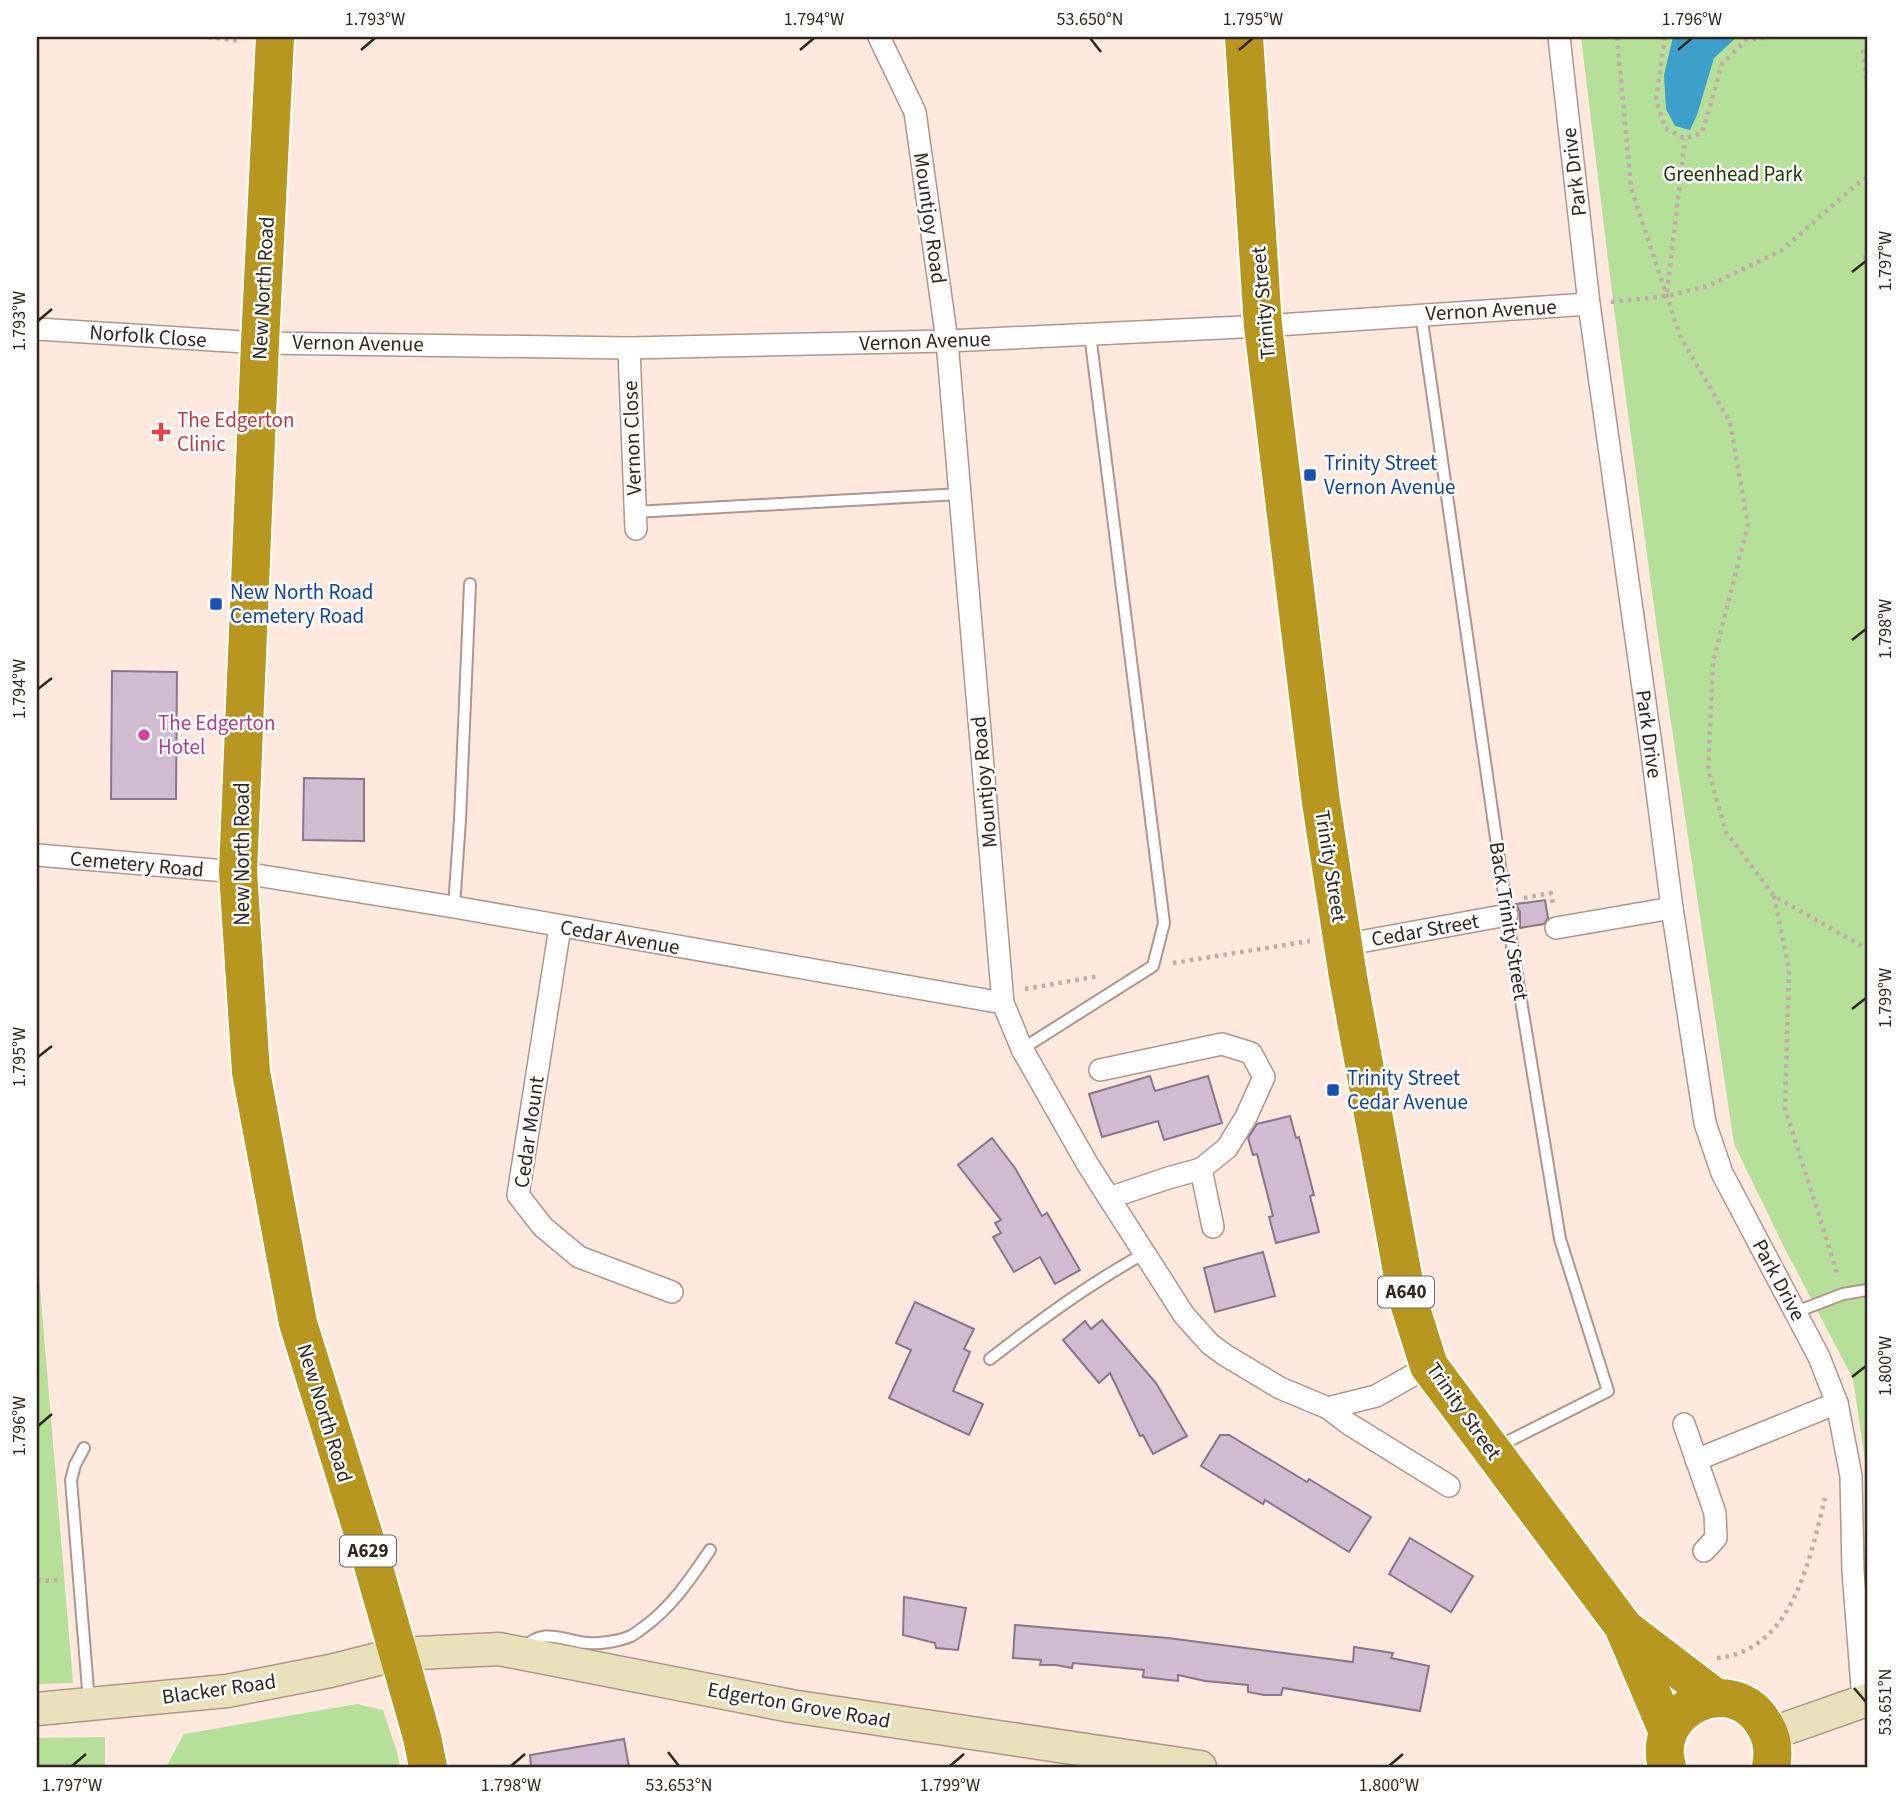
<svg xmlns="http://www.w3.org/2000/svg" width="1904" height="1804" font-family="'Source Sans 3',sans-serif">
<rect width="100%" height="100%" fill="#ffe8dd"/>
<!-- green -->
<g fill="#b6e099">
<path d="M 1581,37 L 1867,37 L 1867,1474 L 1853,1379 L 1784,1247 L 1734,1144 L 1657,629 L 1614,309 Z"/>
<path d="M 37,1251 L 73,1683 L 37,1684 Z"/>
<path d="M 357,1704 L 383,1710 L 397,1752 L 400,1767 L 166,1767 L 184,1734 Z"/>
<path d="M 105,1737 L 105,1767 L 37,1767 L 37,1738 Z"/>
</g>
<!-- water -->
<path fill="#3ca0cb" d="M 1673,37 L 1737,37 L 1714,58 L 1697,115 L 1690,130 L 1675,126 L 1666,109 L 1664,75 Z"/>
<!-- building -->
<g fill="#d0bcd1" stroke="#89768a" stroke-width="2">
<path d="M 112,671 L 177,672 L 176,799 L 111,799 Z"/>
<path d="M 304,778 L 364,779 L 364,841 L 303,840 Z"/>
<path d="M 1545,900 L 1548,918 L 1544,924 L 1520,928 L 1520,912 L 1516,904 Z"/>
<path d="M 1150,1076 L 1155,1091 L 1208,1076 L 1222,1123 L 1164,1140 L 1158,1121 L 1102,1137 L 1089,1094 Z"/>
<path d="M 1290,1116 L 1296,1138 L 1299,1137 L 1314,1195 L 1310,1196 L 1319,1232 L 1276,1243 L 1269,1217 L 1273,1216 L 1257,1154 L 1253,1155 L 1248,1138 L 1257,1124 Z"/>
<path d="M 992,1138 L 1015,1168 L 1042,1216 L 1047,1213 L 1080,1270 L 1055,1284 L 1040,1257 L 1014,1272 L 993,1237 L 1001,1233 L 995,1223 L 1001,1220 L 958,1165 Z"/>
<path d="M 1263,1252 L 1275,1296 L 1215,1312 L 1204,1268 Z"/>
<path d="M 915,1302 L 974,1329 L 964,1349 L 970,1352 L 953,1391 L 983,1404 L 969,1435 L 889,1398 L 911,1350 L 896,1343 Z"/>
<path d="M 1102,1320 L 1156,1383 L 1187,1436 L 1153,1454 L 1143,1435 L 1140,1436 L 1110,1373 L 1099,1383 L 1063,1340 L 1085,1321 L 1091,1329 Z"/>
<path d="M 1220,1435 L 1229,1435 L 1307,1482 L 1309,1479 L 1371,1517 L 1349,1552 L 1265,1500 L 1263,1504 L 1201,1466 Z"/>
<path d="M 1410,1538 L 1473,1576 L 1451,1612 L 1389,1574 Z"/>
<path d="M 904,1597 L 966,1608 L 958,1650 L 936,1648 L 935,1643 L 903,1635 Z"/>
<path d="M 1015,1625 L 1168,1638 L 1353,1662 L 1354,1647 L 1393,1653 L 1391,1658 L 1429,1666 L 1420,1711 L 1283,1688 L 1281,1695 L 1264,1695 L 1248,1692 L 1248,1685 L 1205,1681 L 1178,1675 L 1178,1681 L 1143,1677 L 1144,1670 L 1073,1663 L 1072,1668 L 1056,1665 L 1040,1665 L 1041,1660 L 1013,1658 Z"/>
<path d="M 624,1739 L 629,1767 L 531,1767 L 530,1755 Z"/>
</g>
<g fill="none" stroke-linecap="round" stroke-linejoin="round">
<!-- lane casing -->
<g stroke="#b09689" stroke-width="14">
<g id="lane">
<path d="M 1421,314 L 1507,915 L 1560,1239 L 1608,1391 L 1497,1447"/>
<path d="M 635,512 L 960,494"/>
<path d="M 454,907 L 460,820 L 470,584"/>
<path d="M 1022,1049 L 1153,966 L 1164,923 L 1090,334"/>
<path d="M 1796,1312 L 1843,1294 L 1867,1290"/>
<path d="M 990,1359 C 1040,1320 1089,1284 1145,1253"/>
<path d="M 84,1448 L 75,1465 L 71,1480 L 89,1702"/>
<path d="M 523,1649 C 543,1626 563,1641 588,1643 C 601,1644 619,1641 631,1636 C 635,1634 640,1630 644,1627 C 672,1607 691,1578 710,1550"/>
</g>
</g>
<!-- street casing -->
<g stroke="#b09689" stroke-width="24">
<g id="street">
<path d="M 879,37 L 915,112 L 947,341 L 1003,1003 L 1022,1049 L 1088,1165 L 1184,1315 L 1210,1344 L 1225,1355 L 1280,1388 L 1328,1408 L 1349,1424 L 1449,1486"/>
<path d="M 1559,37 L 1589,304 L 1652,752 L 1672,908 L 1705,1123 L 1722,1173 L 1819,1357 L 1837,1403 L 1851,1476 L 1853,1571 L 1863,1700"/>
<path d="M 37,329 L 260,343 L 629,348 L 947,341 L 1263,326 L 1589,304"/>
<path d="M 629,348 L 636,529"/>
<path d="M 37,855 L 238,872 L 454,907 L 1003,1003"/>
<path d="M 560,927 L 518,1195 L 543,1227 L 579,1257 L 672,1292"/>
<path d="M 1556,928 L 1672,908"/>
<path d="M 1343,945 L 1507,915"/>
<path d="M 1100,1070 L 1222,1044 L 1251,1053 L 1264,1077 L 1246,1117 L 1227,1148 L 1201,1169 L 1168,1178 L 1109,1198"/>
<path d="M 1201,1169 L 1213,1227"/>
<path d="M 1328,1408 L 1376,1396 L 1429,1366"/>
<path d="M 1684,1424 L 1715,1513 L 1716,1538 L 1704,1551"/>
<path d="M 1696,1460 L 1837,1403"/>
</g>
</g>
<!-- secondary casing -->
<g stroke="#b09689" stroke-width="35">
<g id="secondary">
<path d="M 37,1709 L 227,1691 L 330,1671 L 398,1654 L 499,1649 L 791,1706 L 1200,1767"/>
<path d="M 1770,1734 L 1867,1700"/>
</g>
</g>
<!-- highway casing -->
<g stroke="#fff" stroke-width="42">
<g id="highway">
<path d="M 275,37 L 260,343 L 238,872 L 251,1072 L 298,1323 L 373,1565 L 422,1737 L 428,1767"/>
<path d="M 1244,37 L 1263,326 L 1321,802 L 1348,977 L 1406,1293 L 1429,1366 L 1623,1626 L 1668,1732"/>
<path d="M 1627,1630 L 1716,1698"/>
<path d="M 1667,1767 C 1650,1706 1735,1670 1765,1726 C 1773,1739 1774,1752 1771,1767"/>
</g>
</g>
<!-- path -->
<g stroke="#bfaca2" stroke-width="4.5" stroke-dasharray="3.5 5" stroke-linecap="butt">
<path d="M 208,37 L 242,41"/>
<path d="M 1617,37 L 1631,188 L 1680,336 L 1730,422 L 1748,525 L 1713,662 L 1708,769 L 1726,832 L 1774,896 L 1867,949"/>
<path d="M 1665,37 L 1656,99 L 1665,128 L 1685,139 L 1702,133 L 1722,64 L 1746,40 L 1772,37"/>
<path d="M 1863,50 L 1867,86"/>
<path d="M 1867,247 L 1865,255 L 1867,268"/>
<path d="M 1667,292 L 1685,139"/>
<path d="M 1611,302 L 1667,296 L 1708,286 L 1782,250 L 1856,185 L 1867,177"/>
<path d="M 1774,896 L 1789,969 L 1785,1108 L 1838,1276"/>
<path d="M 1524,898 L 1551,893 L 1553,906"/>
<path d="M 1173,963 L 1310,941"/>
<path d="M 1025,989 L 1099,976"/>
<path d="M 37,1581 L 60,1580"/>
<path d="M 1717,1658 C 1793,1651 1810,1558 1825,1498"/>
</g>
<!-- lane -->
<use href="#lane" stroke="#fff" stroke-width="10"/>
<!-- street -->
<use href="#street" stroke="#fff" stroke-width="21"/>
<!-- secondary -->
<use href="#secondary" stroke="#e9e0bc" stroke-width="32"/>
<!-- highway -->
<use href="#highway" stroke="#b7971f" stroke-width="38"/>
</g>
<!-- ticks -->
<path fill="none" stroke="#302620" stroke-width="2.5" d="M 1090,38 L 1101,52M 361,50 L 375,38M 800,50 L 814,38M 1239,50 L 1253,38M 1678,50 L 1692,38M 1852,272 L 1866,261M 38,321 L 52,309M 1852,640 L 1866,629M 38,689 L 52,678M 1852,1009 L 1866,998M 38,1057 L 52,1046M 1852,1377 L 1866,1366M 38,1426 L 52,1414M 1854,1688 L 1866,1702M 668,1752 L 679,1766M 72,1766 L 86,1754M 511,1766 L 525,1754M 950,1766 L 964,1754M 1389,1766 L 1403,1754"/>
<!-- markers -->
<path fill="#e0444e" stroke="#fff" stroke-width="2.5" d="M157.5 421.5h7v7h7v7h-7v7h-7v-7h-7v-7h7z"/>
<g fill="#1a4fb4" stroke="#fff" stroke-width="2.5">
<rect x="1303" y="468" width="14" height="14" rx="3.5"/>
<rect x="209" y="597" width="14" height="14" rx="3.5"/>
<rect x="1326" y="1083" width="14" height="14" rx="3.5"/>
</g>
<circle fill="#d1479c" stroke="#fff" stroke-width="2.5" cx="144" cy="735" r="7"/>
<g text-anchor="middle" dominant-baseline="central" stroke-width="5" stroke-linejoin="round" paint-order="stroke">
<!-- shield labels -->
<g fill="#fff" stroke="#6e6763" stroke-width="2">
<rect x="1378" y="1276.5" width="56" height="31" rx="5"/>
<rect x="340" y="1535.5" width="56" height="31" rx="5"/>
</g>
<g font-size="19" font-weight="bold" fill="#302620">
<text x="1406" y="1292">A640</text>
<text x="368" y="1551">A629</text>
</g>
<!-- street labels -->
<g font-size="21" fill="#302620" stroke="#fff">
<text transform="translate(1574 172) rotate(-97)">Park Drive</text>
<text transform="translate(930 218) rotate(82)">Mountjoy Road</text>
<text transform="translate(263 288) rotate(-87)">New North Road</text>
<text transform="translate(1263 303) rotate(-95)">Trinity Street</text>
<text transform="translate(1491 310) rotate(-3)">Vernon Avenue</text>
<text transform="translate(148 336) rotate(4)">Norfolk Close</text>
<text transform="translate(925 341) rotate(-2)">Vernon Avenue</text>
<text transform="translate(358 343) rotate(1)">Vernon Avenue</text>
<text transform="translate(632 438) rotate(-92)">Vernon Close</text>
<text transform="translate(1649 734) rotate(82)">Park Drive</text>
<text transform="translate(984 782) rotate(-95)">Mountjoy Road</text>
<text transform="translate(242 854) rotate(-90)">New North Road</text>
<text transform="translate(137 864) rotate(5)">Cemetery Road</text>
<text transform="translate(1331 866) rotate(81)">Trinity Street</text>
<text transform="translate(1509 921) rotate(81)">Back Trinity Street</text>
<text transform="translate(1425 930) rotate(-10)">Cedar Street</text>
<text transform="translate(620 937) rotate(10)">Cedar Avenue</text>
<text transform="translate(529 1132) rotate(-82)">Cedar Mount</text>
<text transform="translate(1779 1280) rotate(62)">Park Drive</text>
<text transform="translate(1464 1411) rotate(55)">Trinity Street</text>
<text transform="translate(325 1413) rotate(73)">New North Road</text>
<text transform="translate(219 1689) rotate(-8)">Blacker Road</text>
<text transform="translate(799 1705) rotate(10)">Edgerton Grove Road</text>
</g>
<!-- park labels -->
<g font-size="21" fill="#1d3701" stroke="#fff">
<text x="1733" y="174">Greenhead Park</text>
</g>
<!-- health labels -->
<g font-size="21" fill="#be3a42" stroke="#fff" text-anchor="start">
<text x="177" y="420">The Edgerton<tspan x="177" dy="24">Clinic</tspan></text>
</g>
<!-- transit labels -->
<g font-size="21" fill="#164399" stroke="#fff" text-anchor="start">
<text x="1324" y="463">Trinity Street<tspan x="1324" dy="24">Vernon Avenue</tspan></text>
<text x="230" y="592">New North Road<tspan x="230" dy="24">Cemetery Road</tspan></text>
<text x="1347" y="1078">Trinity Street<tspan x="1347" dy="24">Cedar Avenue</tspan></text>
</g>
<!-- hotel labels -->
<g font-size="21" fill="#b23c85" stroke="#fff" text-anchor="start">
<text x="158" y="723">The Edgerton<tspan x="158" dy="24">Hotel</tspan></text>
</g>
</g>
<!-- border -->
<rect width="1904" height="1804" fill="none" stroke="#ffffff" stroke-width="77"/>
<rect x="38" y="38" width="1828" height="1728" fill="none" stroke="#302620" stroke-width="2.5"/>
<g font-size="18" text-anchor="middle" fill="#302620">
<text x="375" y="25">1.793°W</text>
<text x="814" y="25">1.794°W</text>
<text x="1090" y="25">53.650°N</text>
<text x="1253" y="25">1.795°W</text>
<text x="1692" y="25">1.796°W</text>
<text transform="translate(1885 261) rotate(-90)" y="6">1.797°W</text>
<text transform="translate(19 321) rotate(-90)" y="6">1.793°W</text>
<text transform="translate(1885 629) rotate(-90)" y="6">1.798°W</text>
<text transform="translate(19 689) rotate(-90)" y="6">1.794°W</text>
<text transform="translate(1885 998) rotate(-90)" y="6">1.799°W</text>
<text transform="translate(19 1057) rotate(-90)" y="6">1.795°W</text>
<text transform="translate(1885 1366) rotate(-90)" y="6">1.800°W</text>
<text transform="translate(19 1426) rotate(-90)" y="6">1.796°W</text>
<text transform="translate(1885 1702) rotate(-90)" y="6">53.651°N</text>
<text x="72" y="1791">1.797°W</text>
<text x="511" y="1791">1.798°W</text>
<text x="679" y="1791">53.653°N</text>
<text x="950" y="1791">1.799°W</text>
<text x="1389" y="1791">1.800°W</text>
</g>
</svg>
